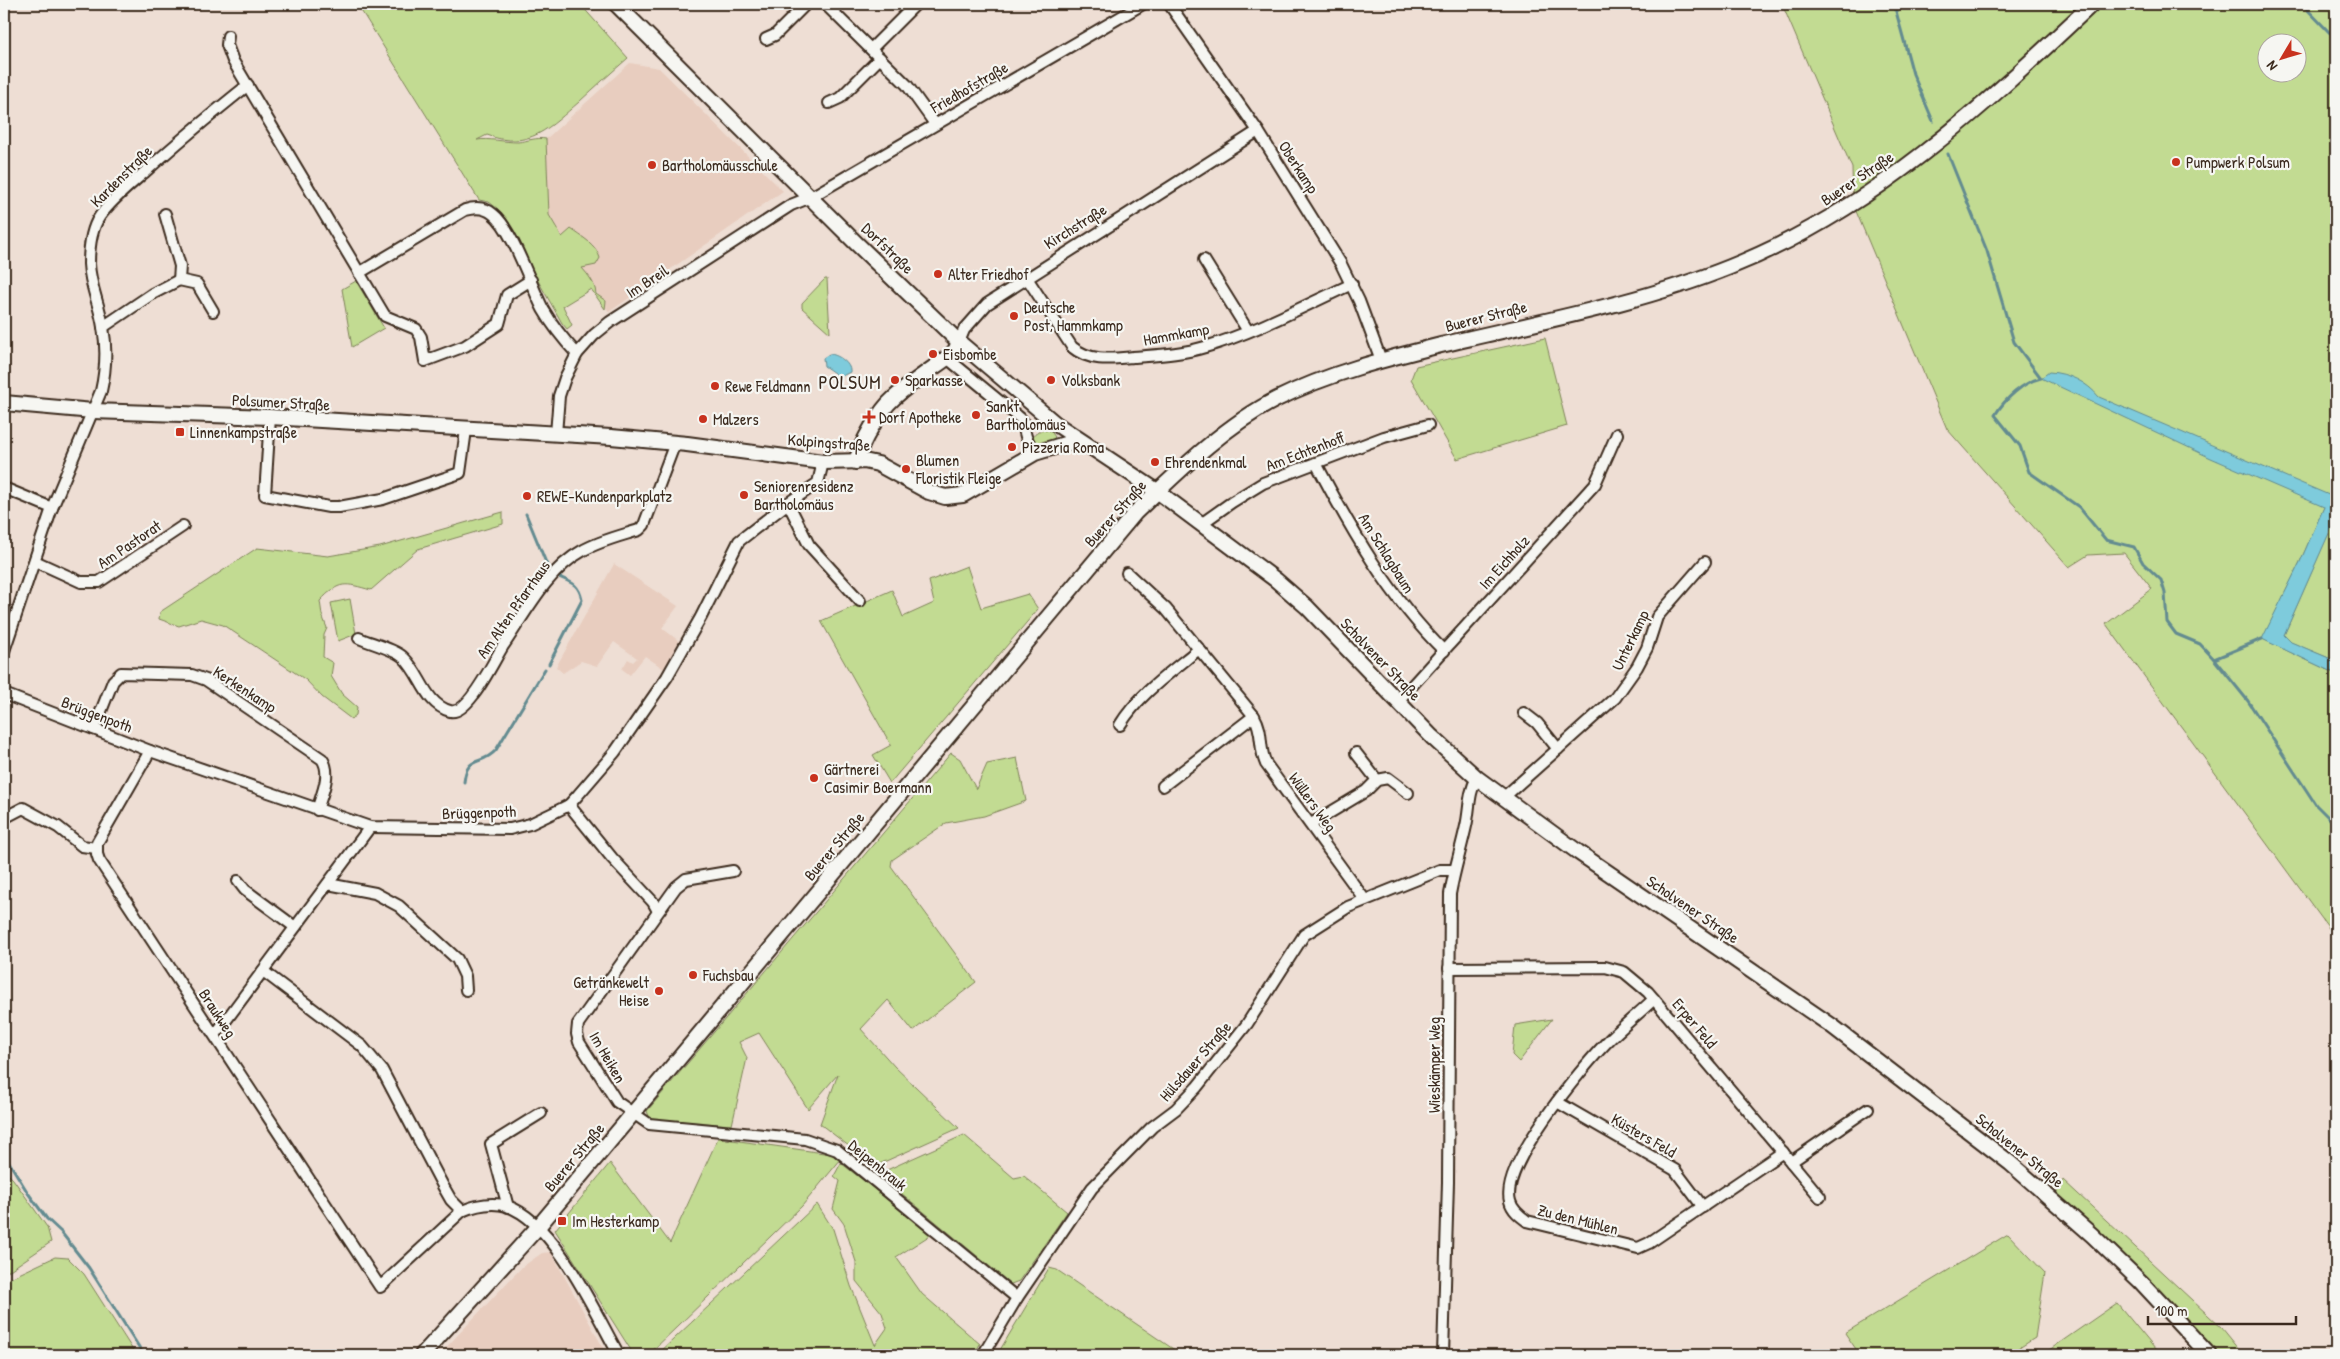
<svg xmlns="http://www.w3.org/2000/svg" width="2340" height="1359" font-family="'Patrick Hand',sans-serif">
<rect width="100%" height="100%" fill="#eeded4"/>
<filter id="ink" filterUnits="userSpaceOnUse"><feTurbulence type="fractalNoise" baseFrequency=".02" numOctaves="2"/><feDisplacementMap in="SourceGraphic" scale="10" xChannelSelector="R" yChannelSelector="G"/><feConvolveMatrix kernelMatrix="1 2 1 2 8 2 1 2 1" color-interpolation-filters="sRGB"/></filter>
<g filter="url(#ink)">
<!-- built -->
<g fill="#e8cdbf">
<path d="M 630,63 L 659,68 L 783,191 L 609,312 L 549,215 L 546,139 Z"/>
<path d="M 614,564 L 678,606 L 662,628 L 679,641 L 664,669 L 645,656 L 630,675 L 622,669 L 628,659 L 633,662 L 637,658 L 614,642 L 597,666 L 581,661 L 563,673 L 556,667 Z"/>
<path d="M 551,1252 L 606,1353 L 604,1355 L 439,1355 L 522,1267 L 542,1253 Z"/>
</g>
<!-- green -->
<g fill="#c2db92" stroke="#7e8258" fill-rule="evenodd">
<path d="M 357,4 L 580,4 L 628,58 C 612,72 595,87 579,102 C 550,127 529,151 487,135 L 477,140 C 490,138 503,142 518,142 C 528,141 536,137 546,139 L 549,215 L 562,237 L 571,229 C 582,237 596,244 600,258 L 596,265 L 582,268 C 589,276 595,283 596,294 L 606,301 L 605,309 L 591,289 L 563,306 L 572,325 L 567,329 L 562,323 L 520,249 L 508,221 L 498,209 L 489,202 L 479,200 Z"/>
<path d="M 1782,4 L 2333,4 L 2336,6 L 2336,498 L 2329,496 L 2300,562 L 2263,639 L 2336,674 L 2336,938 L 2106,624 L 2152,589 L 2124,553 L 2088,555 L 2069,567 L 1947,429 L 1853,204 L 1852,168 ZM 2268,42 L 2298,42 L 2298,72 L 2268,72 Z"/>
<path d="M 825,279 L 827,279 L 830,333 L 802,308 L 802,303 Z"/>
<path d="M 356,281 L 384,328 L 352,347 L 342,289 Z"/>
<path d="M 1545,338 L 1567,426 L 1457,459 L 1411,379 L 1416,366 Z"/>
<path d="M 1050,430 L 1055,437 C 1050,443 1040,447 1033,442 L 1032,438 L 1038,431 Z"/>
<path d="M 503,512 L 503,524 L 418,549 L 371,590 C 345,583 340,580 320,601 L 322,615 L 327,628 L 324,635 L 323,657 L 333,663 L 331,676 L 342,694 L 357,707 L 356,715 L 351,719 L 322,697 L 306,680 L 223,625 L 201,619 L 179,626 L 159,619 L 160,612 L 257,548 L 328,556 L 380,547 Z"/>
<path d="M 2334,521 L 2336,522 L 2336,661 L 2290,642 L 2284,635 Z"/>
<path d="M 967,566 L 981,608 L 1028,594 L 1038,609 L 890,783 L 873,755 L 891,745 L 821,621 L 892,590 L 903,617 L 934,603 L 929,581 Z"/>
<path d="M 350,599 L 356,634 L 338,641 L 331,603 Z"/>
<path d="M 951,753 L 960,759 L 976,789 L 987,764 L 1017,758 L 1026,801 L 984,816 L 946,823 L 892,860 L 891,866 L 976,982 L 913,1031 L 888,1000 L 861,1029 L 895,1067 L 959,1128 L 875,1166 L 820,1124 L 838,1074 L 808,1109 L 759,1033 L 739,1042 L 747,1058 L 732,1125 L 650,1119 L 647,1111 Z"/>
<path d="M 1552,1019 L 1519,1062 L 1512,1055 L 1515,1025 Z"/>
<path d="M 964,1135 L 1014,1178 L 1024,1176 L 1067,1212 L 1019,1281 L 1011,1284 L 878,1174 Z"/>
<path d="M 718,1138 L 831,1154 L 841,1159 L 802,1206 L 648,1355 L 634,1355 L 555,1230 L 610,1163 L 670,1243 Z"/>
<path d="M 841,1163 L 932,1234 L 896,1257 L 922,1294 L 980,1344 L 974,1355 L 657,1355 L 817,1204 L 833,1229 L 851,1286 L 875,1345 L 887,1328 L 882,1313 L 856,1281 L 856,1262 L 844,1224 L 833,1209 L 840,1181 L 834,1176 Z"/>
<path d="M 4,1170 L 13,1179 L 47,1227 L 51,1242 L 4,1274 Z"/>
<path d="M 2063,1180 L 2222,1328 L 2244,1355 L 2217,1355 C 2166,1299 2113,1244 2056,1194 Z"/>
<path d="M 2008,1234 L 2045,1273 L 2035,1338 L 2008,1355 L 1860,1355 L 1845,1333 Z"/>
<path d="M 55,1257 L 68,1258 L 84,1274 L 136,1355 L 4,1355 L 4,1281 Z"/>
<path d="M 1049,1268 L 1057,1270 L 1182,1355 L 997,1355 Z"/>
<path d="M 2117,1303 L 2160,1355 L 2042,1355 Z"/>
</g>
<!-- water -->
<g fill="#7ecbdc" stroke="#638b90">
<path d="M 829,354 C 837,354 851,363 850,372 L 840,377 L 824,366 L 823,358 Z"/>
<path d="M 2049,372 C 2068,373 2087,382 2099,397 L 2336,498 L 2336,522 L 2334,522 L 2284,635 L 2291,642 L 2336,661 L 2336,674 L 2262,639 L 2300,562 L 2324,507 L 2211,458 L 2041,378 Z"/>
</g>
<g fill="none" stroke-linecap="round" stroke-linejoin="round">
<!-- stream -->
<g stroke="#638b90" stroke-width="3">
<path d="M 1894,4 L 1913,74 L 1933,121"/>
<path d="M 2302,4 L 2329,32 L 2336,35"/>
<path d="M 1948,154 L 1987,251 L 2014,342 L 2041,378 C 2023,382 2005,399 1995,415 L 2020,446 L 2029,472 L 2079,507 L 2106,540 L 2134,547 L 2143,563 L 2161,580 L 2165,593 L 2167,622 L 2176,634 L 2200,644 L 2214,659 L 2248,701 L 2316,805 L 2336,825"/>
<path d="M 526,514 L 549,570"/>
<path d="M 2214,659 L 2262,639"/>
<path d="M 549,664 L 582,600 C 579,585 573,583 559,577"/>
<path d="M 464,782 C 467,754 481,767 496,750 L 545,669"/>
<path d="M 4,1154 L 28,1193 L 47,1219 L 61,1232 L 89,1268 L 144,1355"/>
</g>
<!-- street casing -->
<g stroke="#3b2a1e" stroke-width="14">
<g id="street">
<path d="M 825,4 L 907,85 L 935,124"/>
<path d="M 1169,4 L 1258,131 L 1341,264 L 1359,301 L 1381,360"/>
<path d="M 228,36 L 227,45 L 233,61 L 385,316 L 416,329 L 421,337 L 425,361 L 465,346 L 499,324 L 507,295 L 531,280"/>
<path d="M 766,39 L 775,35 L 806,4"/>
<path d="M 871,49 L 916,4"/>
<path d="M 829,103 L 840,98 L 880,58"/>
<path d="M 165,214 L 180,266 L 179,280 L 197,284 L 213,311"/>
<path d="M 1204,260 L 1248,331"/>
<path d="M 359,273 L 465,210 C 475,207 485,207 493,214 C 512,228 531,286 543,309 C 552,325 564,340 577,354"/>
<path d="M 1027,278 L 1072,347 C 1090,362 1111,359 1133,357 C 1157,355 1182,354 1205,347 C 1256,332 1304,306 1352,284"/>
<path d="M 103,327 L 152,294 L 179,280"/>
<path d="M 959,342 L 964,330 L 987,304 L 1258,131"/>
<path d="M 947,358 L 1020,418 L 1025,424 C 1023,436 1029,443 1035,453"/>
<path d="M 270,417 L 265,495 L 329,507 L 339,507 L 383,499 L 460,473 L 466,430"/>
<path d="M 556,434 L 559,396 L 565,378 L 577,354 L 594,335 L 610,322 L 791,205 L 811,197 L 1143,4"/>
<path d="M 1316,463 C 1351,530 1390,598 1444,651"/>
<path d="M 4,488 L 52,508"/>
<path d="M 788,503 L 809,545 L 860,601"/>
<path d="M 1201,524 L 1232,502 L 1263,483 L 1384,437 L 1428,425"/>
<path d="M 35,561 L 81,582 L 99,582 L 183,526"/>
<path d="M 1127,573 L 1166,609 L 1254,716 C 1264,733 1258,747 1266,764 L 1365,900"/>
<path d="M 359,638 C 370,643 397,650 404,658 C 421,674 425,704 450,711 C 468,716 494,660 503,646 C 525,614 547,570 582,551 C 599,541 620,536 639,530 L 644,525 L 675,443"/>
<path d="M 4,651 L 52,508 L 101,391 C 106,369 107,349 103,327 C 100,306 90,286 89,264 C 89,249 91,229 100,216 C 112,199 130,185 146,171 C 179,141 213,113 248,85"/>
<path d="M 4,694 L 150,751 L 370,827 L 510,829 L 530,824 L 555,812 L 569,805 L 578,795 L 615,752 L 667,677 L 701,617 L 739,541 L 788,503 L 818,483 L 823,462"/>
<path d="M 1398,701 L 1595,484 L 1617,434"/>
<path d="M 1524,713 L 1537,723 L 1558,749"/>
<path d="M 1120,725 C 1139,694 1171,672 1199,649"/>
<path d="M 94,729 L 113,681 L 121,673 L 192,675 L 206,680 L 322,759 C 332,773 322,794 317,810"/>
<path d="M 150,751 L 97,843 L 97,854 L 99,860 L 380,1287 L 462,1211 C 476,1205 493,1202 507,1206 C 555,1222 595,1313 619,1355"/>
<path d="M 1356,753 L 1377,780"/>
<path d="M 1163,786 L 1254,716"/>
<path d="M 1503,798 L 1615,698 L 1637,667 L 1647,648 L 1657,617 L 1705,562"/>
<path d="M 569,805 L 612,858 L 653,902 L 658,911"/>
<path d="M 4,818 L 23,808 L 58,827 L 82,846 L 96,848"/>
<path d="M 1311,824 L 1366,791 L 1377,780 L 1388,778 L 1408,793"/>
<path d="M 733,871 L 686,879 L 676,887 L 578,1024 L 577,1034 L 579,1042 L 617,1102 L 649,1124 L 805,1139 L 837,1150 L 1017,1298"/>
<path d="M 238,881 L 245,890 L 295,927"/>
<path d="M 328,884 L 375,893 L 399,906 L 457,959 L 465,976 L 466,990"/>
<path d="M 1449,968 L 1605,967 L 1624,972 L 1648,992 L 1791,1162 L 1868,1109"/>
<path d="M 263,971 L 362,1046 L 382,1070 L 443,1186 L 451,1200 L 462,1211"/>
<path d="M 1654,999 C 1638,1014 1621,1028 1606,1043 C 1581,1069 1500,1166 1510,1201 C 1512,1210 1520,1216 1527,1221 L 1638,1248 L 1649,1243 L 1783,1152"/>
<path d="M 215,1035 L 370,827"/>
<path d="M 1557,1102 L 1675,1170 L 1703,1207"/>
<path d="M 1791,1162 L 1820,1197"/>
<path d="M 508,1207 L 491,1144 L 541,1113"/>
<path d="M 983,1355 L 1017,1298 L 1092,1188 L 1152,1127 L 1176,1109 L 1197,1087 L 1247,1024 L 1304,935 L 1348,907 L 1440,870 L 1454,870"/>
<path d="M 1443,1355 L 1448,1182 L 1450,894 C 1454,871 1461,849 1466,826 C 1470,809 1468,793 1477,778"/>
</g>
</g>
<!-- secondary casing -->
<g stroke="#3b2a1e" stroke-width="18">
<g id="secondary">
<path d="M 616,4 L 857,244 L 959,342 L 1017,391 L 1056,424 L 1157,491 L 1276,580 L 1307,607 L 1432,737 L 1477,778 L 1578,852 L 1832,1026 L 2010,1163 L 2092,1235 L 2141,1282 L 2209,1355"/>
<path d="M 4,403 L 93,411 L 270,417 L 611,437 L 687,444 L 823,462 L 864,461 L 878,464 L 929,492 L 945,497 L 963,495 L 1035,453 L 1078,440"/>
<path d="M 856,462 C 861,443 879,411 894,398 C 910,383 929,371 947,358 L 955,351 L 959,342"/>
<path d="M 422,1355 L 538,1227 L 1135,513 C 1178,472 1224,426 1277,399 C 1329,373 1385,359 1441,345 C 1537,322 1638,304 1730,267 C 1872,211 1983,107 2092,4"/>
</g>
</g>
<!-- street -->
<use href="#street" stroke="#f6f6f2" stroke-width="10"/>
<!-- secondary -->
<use href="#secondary" stroke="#f6f6f2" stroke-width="14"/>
</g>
</g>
<!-- markers -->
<g fill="#c8321e" stroke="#f6f6f2" stroke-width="2">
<circle cx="2176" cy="162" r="5"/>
<circle cx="652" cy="165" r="5"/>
<circle cx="938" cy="274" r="5"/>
<circle cx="1014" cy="316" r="5"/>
<circle cx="933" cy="354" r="5"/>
<circle cx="895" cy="380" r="5"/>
<circle cx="1051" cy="380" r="5"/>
<circle cx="715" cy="386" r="5"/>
<circle cx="976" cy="415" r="5"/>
<path d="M866.5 409.5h5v5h5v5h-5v5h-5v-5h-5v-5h5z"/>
<circle cx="703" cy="419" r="5"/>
<rect x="175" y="427" width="10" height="10" rx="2.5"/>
<circle cx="1012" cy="447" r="5"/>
<circle cx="1155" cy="462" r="5"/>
<circle cx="906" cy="469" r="5"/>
<circle cx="744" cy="495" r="5"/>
<circle cx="527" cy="496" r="5"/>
<circle cx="814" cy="778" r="5"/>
<circle cx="693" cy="975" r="5"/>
<circle cx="659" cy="991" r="5"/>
<rect x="557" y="1216" width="10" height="10" rx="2.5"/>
</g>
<g text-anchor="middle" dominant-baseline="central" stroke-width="4.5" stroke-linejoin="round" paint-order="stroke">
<!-- street labels -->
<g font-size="16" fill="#3b2a1e" stroke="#f6f6f2">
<text transform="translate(969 87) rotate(-30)">Friedhofstraße</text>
<text transform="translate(1299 167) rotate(57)">Oberkamp</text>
<text transform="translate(121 176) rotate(-45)">Kardenstraße</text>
<text transform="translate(1857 178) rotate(-34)">Buerer Straße</text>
<text transform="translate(1075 226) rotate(-32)">Kirchstraße</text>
<text transform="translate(888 248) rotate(44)">Dorfstraße</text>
<text transform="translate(647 281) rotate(-33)">Im Breil</text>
<text transform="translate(1486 316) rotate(-14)">Buerer Straße</text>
<text transform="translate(1176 334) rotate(-10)">Hammkamp</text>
<text transform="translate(281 402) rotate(3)">Polsumer Straße</text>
<text transform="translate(829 442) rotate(4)">Kolpingstraße</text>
<text transform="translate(1305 451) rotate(-21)">Am Echtenhoff</text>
<text transform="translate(1115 513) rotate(-48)">Buerer Straße</text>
<text transform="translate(129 544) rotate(-34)">Am Pastorat</text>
<text transform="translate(1387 553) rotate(58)">Am Schlagbaum</text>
<text transform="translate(1504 562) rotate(-48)">Im Eichholz</text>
<text transform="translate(513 609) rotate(-55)">Am Alten Pfarrhaus</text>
<text transform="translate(1630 640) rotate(-64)">Unterkamp</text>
<text transform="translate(1381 659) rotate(46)">Scholvener Straße</text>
<text transform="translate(245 689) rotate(33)">Kerkenkamp</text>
<text transform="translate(97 714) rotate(21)">Brüggenpoth</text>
<text transform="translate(1313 802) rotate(54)">Wüllers Weg</text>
<text transform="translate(479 812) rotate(-2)">Brüggenpoth</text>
<text transform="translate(834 846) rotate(-50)">Buerer Straße</text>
<text transform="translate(1693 909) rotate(34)">Scholvener Straße</text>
<text transform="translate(218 1013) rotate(57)">Braukweg</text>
<text transform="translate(1695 1023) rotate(50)">Erper Feld</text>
<text transform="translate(608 1057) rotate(60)">Im Heiken</text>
<text transform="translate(1195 1061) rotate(-49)">Hülsdauer Straße</text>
<text transform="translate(1434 1065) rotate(-90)">Wieskämper Weg</text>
<text transform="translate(1644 1135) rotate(30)">Küsters Feld</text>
<text transform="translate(2020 1150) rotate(39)">Scholvener Straße</text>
<text transform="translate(574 1157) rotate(-50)">Buerer Straße</text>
<text transform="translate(878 1165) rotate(39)">Deipenbrauk</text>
<text transform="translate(1578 1219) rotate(14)">Zu den Mühlen</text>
</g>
<!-- poi labels -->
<g font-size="16" fill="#3b2a1e" stroke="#f6f6f2" text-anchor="start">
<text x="2186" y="162">Pumpwerk Polsum</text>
<text x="662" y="165">Bartholomäusschule</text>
<text x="948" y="274">Alter Friedhof</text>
<text x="1024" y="307">Deutsche<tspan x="1024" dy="18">Post, Hammkamp</tspan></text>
<text x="943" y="354">Eisbombe</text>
<text x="905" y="380">Sparkasse</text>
<text x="1061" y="380">Volksbank</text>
<text x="725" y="386">Rewe Feldmann</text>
<text x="986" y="406">Sankt<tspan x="986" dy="18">Bartholomäus</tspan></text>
<text x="879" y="417">Dorf Apotheke</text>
<text x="713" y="419">Malzers</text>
<text x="190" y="432">Linnenkampstraße</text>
<text x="1022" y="447">Pizzeria Roma</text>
<text x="916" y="460">Blumen<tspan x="916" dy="18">Floristik Fleige</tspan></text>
<text x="1165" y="462">Ehrendenkmal</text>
<text x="754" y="486">Seniorenresidenz<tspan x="754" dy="18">Bartholomäus</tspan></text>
<text x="537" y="496">REWE-Kundenparkplatz</text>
<text x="824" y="769">Gärtnerei<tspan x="824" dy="18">Casimir Boermann</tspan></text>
<text x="703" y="975">Fuchsbau</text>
<text x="649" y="982" text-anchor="end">Getränkewelt<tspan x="649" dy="18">Heise</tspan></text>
<text x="572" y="1221">Im Hesterkamp</text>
</g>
<!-- quarter labels -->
<g font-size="19" letter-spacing="1" fill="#3b2a1e" stroke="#f6f6f2">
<text x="850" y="382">POLSUM</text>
</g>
</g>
<!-- margin -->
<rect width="2340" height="1359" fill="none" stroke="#f6f6f2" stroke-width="20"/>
<rect x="10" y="10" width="2320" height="1339" fill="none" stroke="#3b2a1e" stroke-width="2" filter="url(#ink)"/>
<!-- north arrow -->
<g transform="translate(2282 58) rotate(232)"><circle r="24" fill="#f6f6f2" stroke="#aba49d"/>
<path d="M0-4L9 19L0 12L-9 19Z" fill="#c8321e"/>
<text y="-8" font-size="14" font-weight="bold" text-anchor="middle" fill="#3b2a1e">N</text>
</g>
<!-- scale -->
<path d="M2148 1316v8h148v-8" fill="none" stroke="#3b2a1e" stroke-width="2.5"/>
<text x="2155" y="1316" font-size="15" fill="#3b2a1e" stroke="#f6f6f2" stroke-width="4" paint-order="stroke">100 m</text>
</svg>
